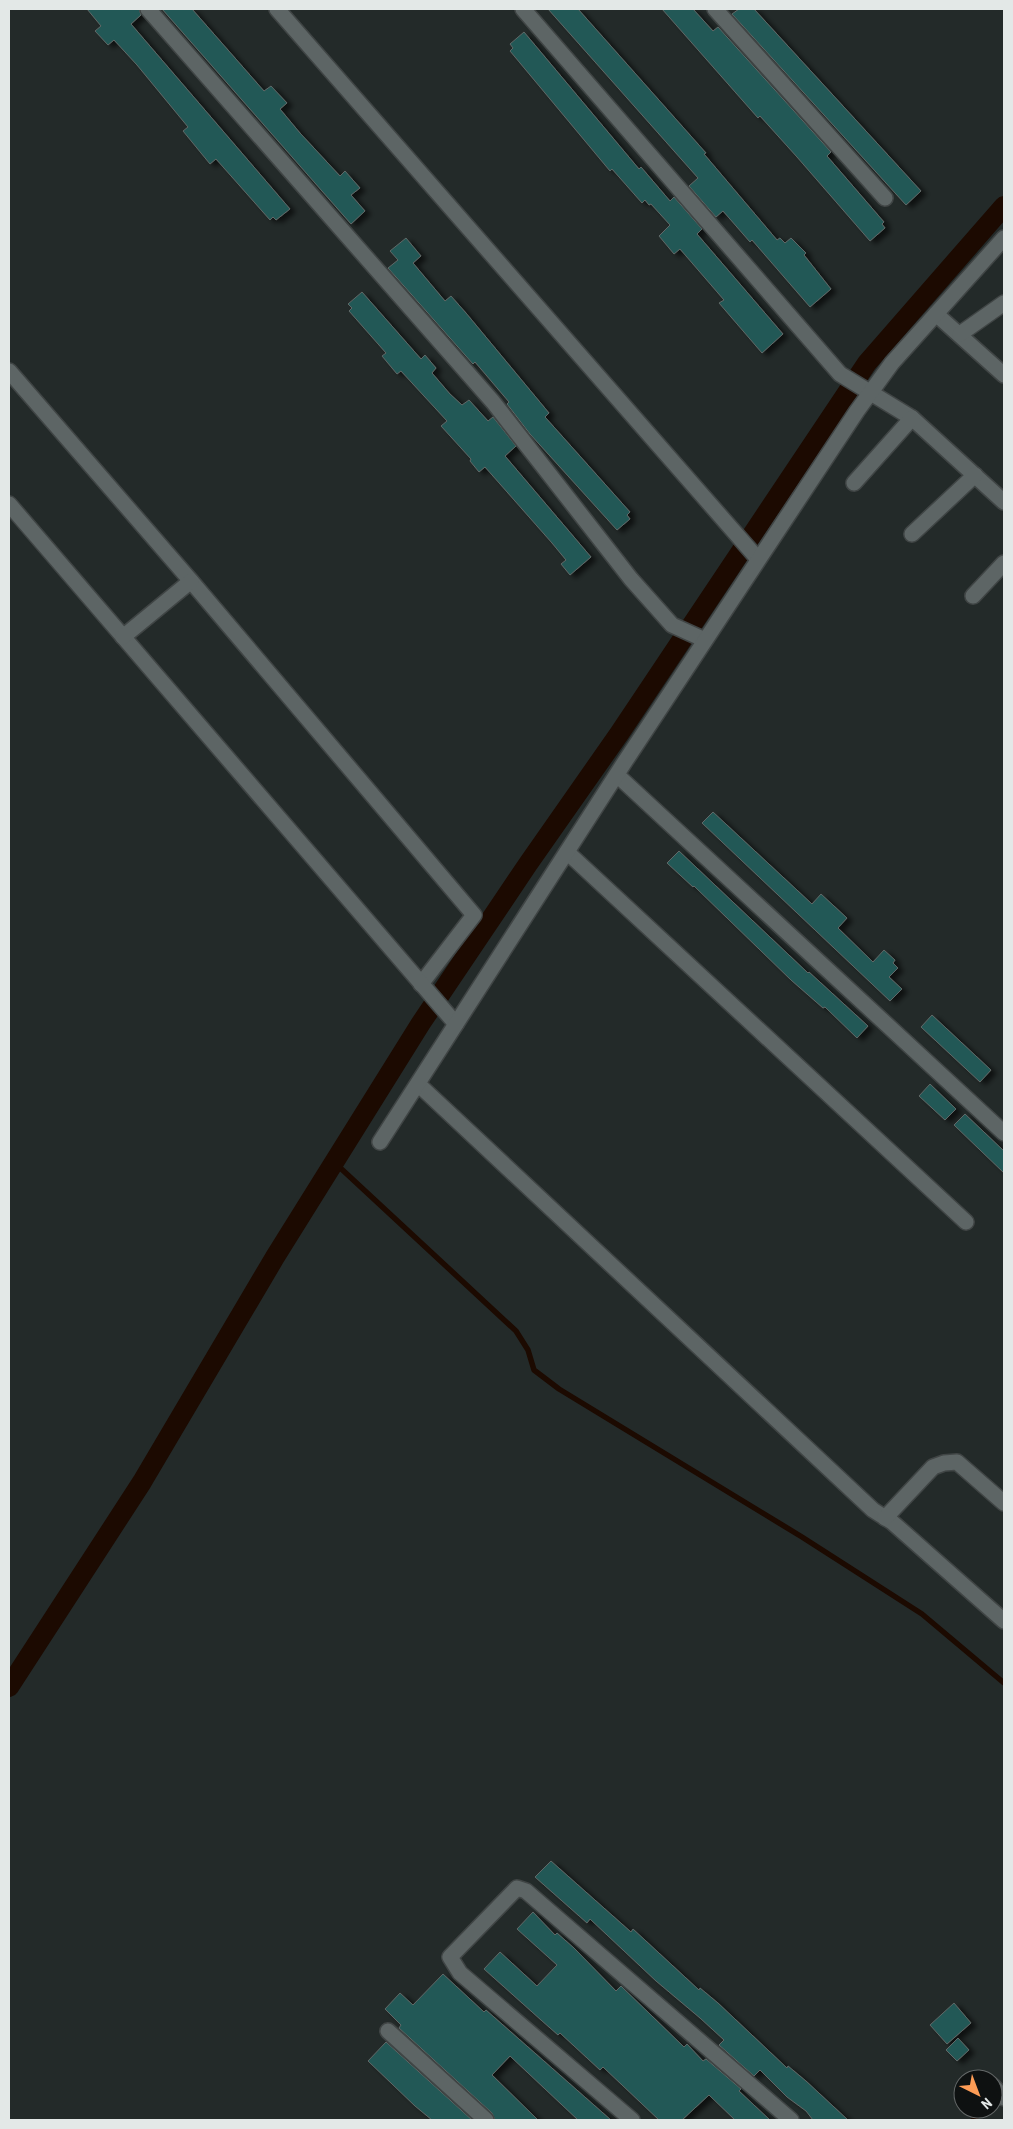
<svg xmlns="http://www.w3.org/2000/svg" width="1013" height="2129" font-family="'Roboto Condensed',sans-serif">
<defs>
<filter id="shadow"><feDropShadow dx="5.5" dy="3" stdDeviation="2.5" flood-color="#0009"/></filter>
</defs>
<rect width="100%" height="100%" fill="#232a29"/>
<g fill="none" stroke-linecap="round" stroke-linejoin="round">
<!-- stream -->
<g stroke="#1c0a01" stroke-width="5.5">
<path d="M 335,1163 L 516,1331 L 528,1350 L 534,1370 L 559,1389 L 802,1537 L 922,1614 L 1004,1683"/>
<path d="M 973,2120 L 984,2109"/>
</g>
<!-- canal -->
<path stroke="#1c0a01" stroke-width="20" d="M 9,1687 L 142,1482 L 275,1257 L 421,1023 L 528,864 L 619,734 L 867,363 L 1004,206"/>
</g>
<!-- building -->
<g fill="#225956" stroke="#606867" filter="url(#shadow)">
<path d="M 87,9 L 139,9 L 141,15 L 131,24 L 290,209 L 276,220 L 273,217 L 270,220 L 216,159 L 210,164 L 183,131 L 188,127 L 137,65 L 114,40 L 108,45 L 95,31 L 101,26 Z"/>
<path d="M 162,9 L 192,9 L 264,91 L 271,86 L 287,103 L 280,109 L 300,133 L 340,176 L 345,171 L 360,188 L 351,195 L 365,211 L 351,224 Z"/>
<path d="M 548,9 L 578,9 L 706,153 L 704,154 L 777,240 L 780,238 L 785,243 L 791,238 L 806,253 L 804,255 L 831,289 L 810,307 L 752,240 L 750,242 L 723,211 L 716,217 L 689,186 L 698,178 Z"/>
<path d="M 662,9 L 693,9 L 713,31 L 718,27 L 831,152 L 827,156 L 884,222 L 882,224 L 885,228 L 870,241 L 797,157 L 760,116 L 758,118 Z"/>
<path d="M 739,9 L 754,9 L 921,191 L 906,205 L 732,14 Z"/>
<path d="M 524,32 L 639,169 L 641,167 L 670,201 L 674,197 L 702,229 L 697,234 L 783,334 L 762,353 L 719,303 L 724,300 L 680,249 L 674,254 L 659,236 L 670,225 L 651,204 L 649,205 L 645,200 L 642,203 L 612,169 L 610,171 L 510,51 L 513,48 L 510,44 Z"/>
<path d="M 406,238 L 421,256 L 413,263 L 445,301 L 451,296 L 466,313 L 549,413 L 545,417 L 630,512 L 627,515 L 630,519 L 617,530 L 530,434 L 507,404 L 509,402 L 475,362 L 473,364 L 388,268 L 398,260 L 390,251 Z"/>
<path d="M 362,292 L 421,359 L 425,355 L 436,368 L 432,373 L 450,394 L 462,405 L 469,400 L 488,421 L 493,417 L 516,446 L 505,456 L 591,557 L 570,575 L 561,564 L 566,560 L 552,543 L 485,467 L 479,472 L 470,461 L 471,459 L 441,426 L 447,421 L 401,371 L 397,374 L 382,356 L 386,353 L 349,311 L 352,308 L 348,304 Z"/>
<path d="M 713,812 L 812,904 L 821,894 L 847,918 L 838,928 L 873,962 L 884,950 L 895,960 L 893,963 L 898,968 L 889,977 L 902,989 L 890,1001 L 702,823 Z"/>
<path d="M 679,851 L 808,973 L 809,972 L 868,1026 L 857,1038 L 825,1007 L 823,1008 L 791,980 L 694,886 L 693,887 L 667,863 Z"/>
<path d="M 932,1015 L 991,1070 L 980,1082 L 921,1027 Z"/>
<path d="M 930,1084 L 956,1109 L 945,1120 L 919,1096 Z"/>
<path d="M 965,1114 L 1004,1151 L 1004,1173 L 954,1125 Z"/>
<path d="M 551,1861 L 631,1932 L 633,1929 L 699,1990 L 700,1988 L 718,2003 L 787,2068 L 788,2066 L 806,2081 L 848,2120 L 813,2120 L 806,2111 L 787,2097 L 760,2070 L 754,2076 L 719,2045 L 724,2040 L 700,2018 L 656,1981 L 590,1919 L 587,1923 L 535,1877 Z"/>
<path d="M 533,1912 L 555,1935 L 557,1933 L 574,1948 L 616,1991 L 621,1986 L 684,2047 L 687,2044 L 703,2061 L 706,2059 L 741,2089 L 739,2091 L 770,2120 L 735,2120 L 709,2095 L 682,2120 L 659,2120 L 603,2067 L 600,2070 L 560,2033 L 558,2035 L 541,2020 L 484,1969 L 500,1952 L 537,1986 L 557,1965 L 517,1929 Z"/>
<path d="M 443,1974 L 484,2012 L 486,2010 L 611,2120 L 578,2120 L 510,2056 L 492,2075 L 538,2120 L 495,2120 L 492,2113 L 399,2028 L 401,2025 L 385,2009 L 400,1993 L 413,2005 Z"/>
<path d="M 954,2003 L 971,2023 L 947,2044 L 930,2025 Z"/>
<path d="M 958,2038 L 969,2050 L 957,2061 L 946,2050 Z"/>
<path d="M 386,2042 L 472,2120 L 432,2120 L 415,2106 L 368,2061 Z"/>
</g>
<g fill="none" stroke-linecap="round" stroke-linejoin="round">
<!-- minor casing -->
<g stroke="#404545" stroke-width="18">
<g id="minor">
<path d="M 148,9 L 493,402 L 631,579 L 672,625 L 705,640"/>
<path d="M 277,9 L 758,559"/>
<path d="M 523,9 L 840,374 L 912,418 L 1004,502"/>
<path d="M 715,9 L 885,198"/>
<path d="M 936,314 L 1004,375"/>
<path d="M 960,334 L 1004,303"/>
<path d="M 9,371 L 191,581 L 474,915 L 421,984"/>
<path d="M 854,483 L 912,418"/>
<path d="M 9,504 L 456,1024"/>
<path d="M 912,534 L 975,475"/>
<path d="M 973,596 L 1004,563"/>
<path d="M 123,637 L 191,581"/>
<path d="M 617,775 L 1004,1133"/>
<path d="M 567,852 L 966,1222"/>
<path d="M 418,1084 L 873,1510 L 892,1522 L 1004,1621"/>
<path d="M 380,1142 L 626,760 L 857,411 L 892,363 L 1004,238"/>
<path d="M 885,1518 L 933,1467 L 944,1463 L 957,1462 L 1004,1503"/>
<path d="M 388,2031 L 486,2120"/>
<path d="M 993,2086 L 1004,2098"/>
<path d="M 632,2120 L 460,1973 L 450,1957 L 517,1888 L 526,1891 L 791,2120"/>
</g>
</g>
<!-- minor -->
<use href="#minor" stroke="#5d6565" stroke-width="15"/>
</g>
<!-- border -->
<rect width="1013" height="2129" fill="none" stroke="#e3e8e7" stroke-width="20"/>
<!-- north arrow -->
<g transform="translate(978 2094) rotate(138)"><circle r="24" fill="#0e1111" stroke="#636767"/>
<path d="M0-4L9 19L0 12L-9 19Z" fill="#fd9c56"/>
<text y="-8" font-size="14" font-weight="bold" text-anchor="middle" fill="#e3e8e7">N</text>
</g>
</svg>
